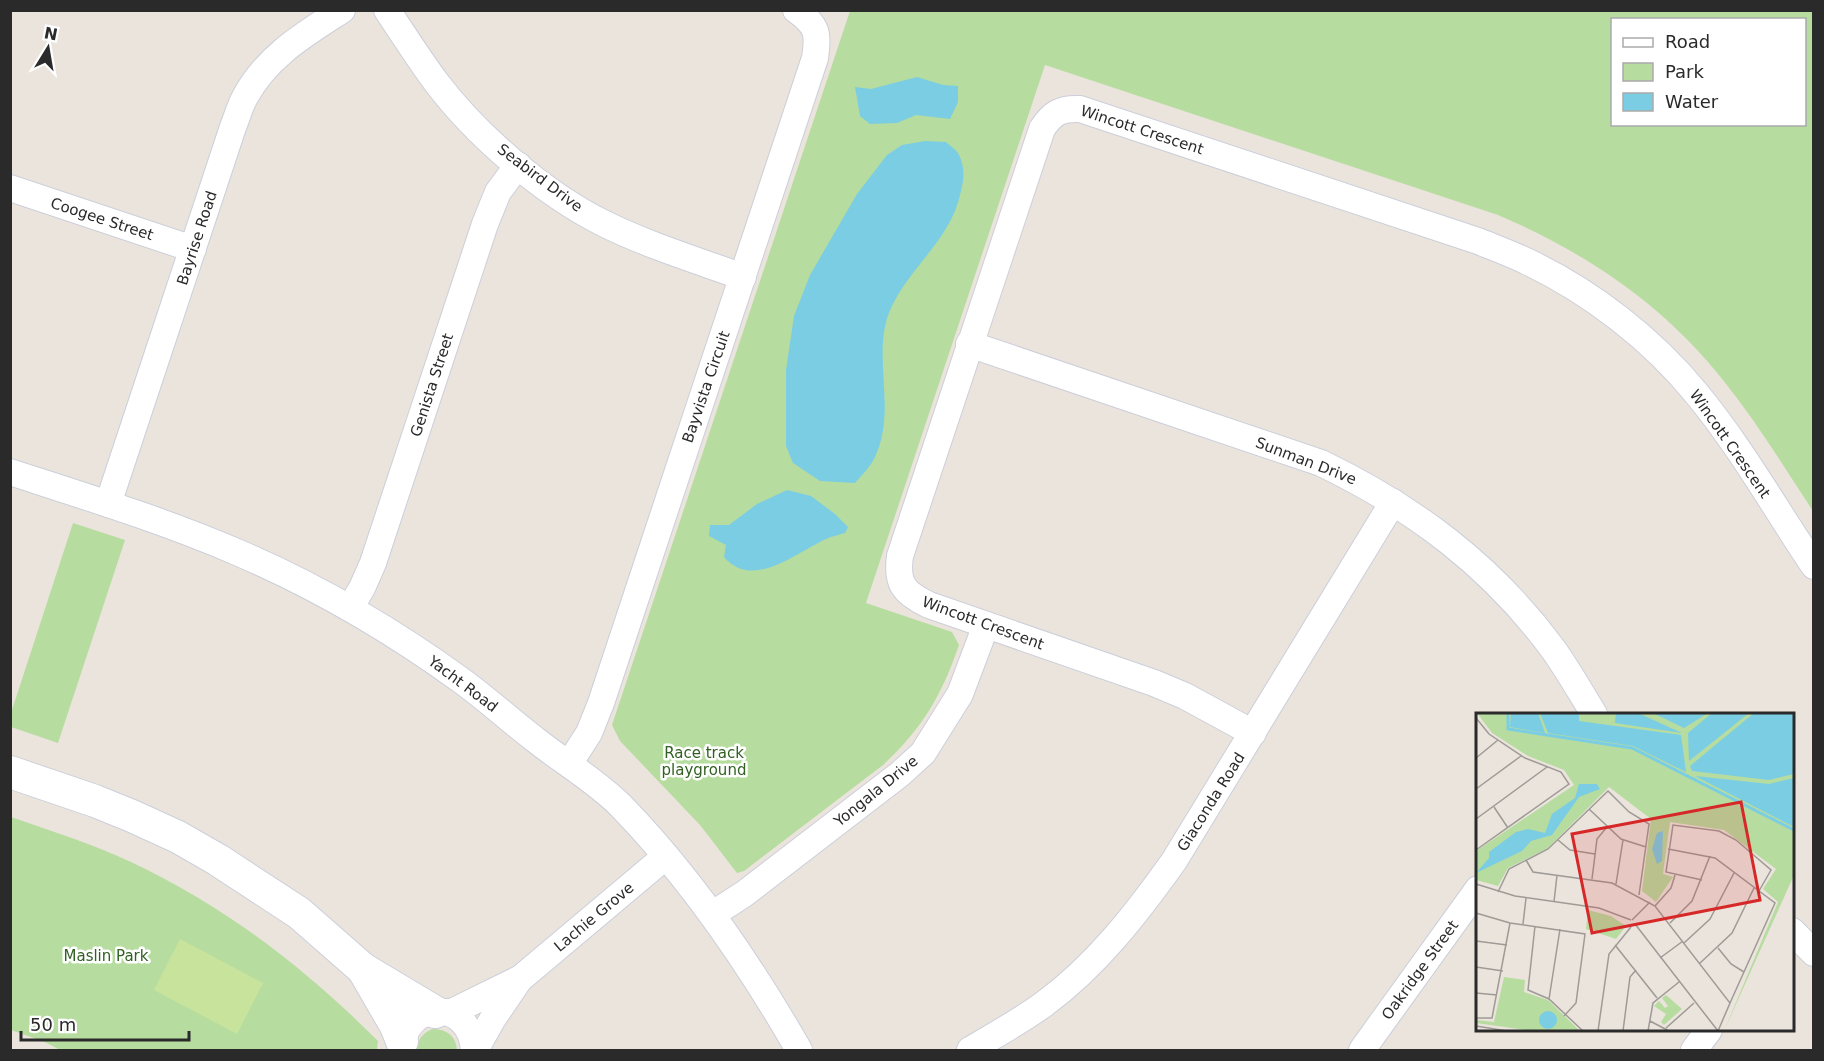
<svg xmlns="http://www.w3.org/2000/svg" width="1824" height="1061" font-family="'DejaVu Sans',sans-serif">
<rect width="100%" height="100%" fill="#ebe4dd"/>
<!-- green -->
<g fill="#b7dc9f" fill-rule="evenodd">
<path d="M 850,11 L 1813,11 L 1813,511 C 1784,467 1756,421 1723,380 C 1664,305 1585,252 1498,215 L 1045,65 L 866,603 L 952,632 L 959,645 C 942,695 922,729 883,765 L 744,871 L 737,873 L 700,825 L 620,741 L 612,725 ZM 1612,20 L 1804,20 L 1804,124 L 1612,124 Z"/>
<path d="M 73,523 L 125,540 L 58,743 L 11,727 L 11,713 Z"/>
<path d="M 11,817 C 52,831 92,844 131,862 C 225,906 305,968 378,1041 L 377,1050 L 60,1050 L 45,1042 L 11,1030 Z"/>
<path d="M 432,1029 C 447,1029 456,1036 457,1050 L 417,1050 C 417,1040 423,1033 432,1029 Z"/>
</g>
<!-- pitch -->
<path fill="#c8e39b" d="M 180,939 L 263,983 L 237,1034 L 154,990 Z"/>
<!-- water -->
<g fill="#7acde3">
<path d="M 917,77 L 943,85 L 958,86 L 958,102 L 950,119 L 916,115 L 897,123 L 870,124 L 860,116 L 855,87 L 871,89 Z"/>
<path d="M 925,141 L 946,142 C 950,146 957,150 959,155 C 965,167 964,179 961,191 C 951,240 911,265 891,308 C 870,354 898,408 875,457 C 871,466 862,475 855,483 L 820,481 L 793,463 L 786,446 L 786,370 L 794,316 L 810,275 L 857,194 L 887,155 L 902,145 Z"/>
<path d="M 787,490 L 811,496 L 835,514 L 848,527 L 845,533 C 839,535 832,536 826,539 C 797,552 753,591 724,557 L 726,545 L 709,536 L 710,525 L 729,525 L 757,504 Z"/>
</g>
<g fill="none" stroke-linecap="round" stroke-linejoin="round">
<!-- minor casing -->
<g stroke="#cccfda" stroke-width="28">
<g id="minor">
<path d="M 387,10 C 403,34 419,59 436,82 C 476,135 543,193 603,223 C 647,245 696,260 743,277"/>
<path d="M 10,188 L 193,249"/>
<path d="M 969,344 L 1321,463 C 1414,508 1491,565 1553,649 C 1568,670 1581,693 1594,714"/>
<path d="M 10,472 C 87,497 165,521 239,553 C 318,587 393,631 462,681 C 488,700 512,722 537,741 C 565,763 596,781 621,806 C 692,879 749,963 799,1050"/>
<path d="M 108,504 L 233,127 C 237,117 240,106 245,97 C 267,56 305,34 342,10"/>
<path d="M 350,608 L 362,588 L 373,563 L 485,224 L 498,192 L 518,165"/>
<path d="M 1253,733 L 1185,696 L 1154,683 L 929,605 C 904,593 896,584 900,556 L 1042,129 C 1052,113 1061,108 1080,109 L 1478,241 C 1495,248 1512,254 1528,262 C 1591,292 1652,339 1696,393 C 1740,446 1775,508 1814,566"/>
<path d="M 569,764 L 589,733 L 601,703 L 815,58 C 819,33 817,25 796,10"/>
<path d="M 713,914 L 744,894 L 900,774 L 923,753 L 960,694 L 986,625"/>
<path d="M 1792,931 L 1814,953"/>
<path d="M 450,1013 L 521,978 L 666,856"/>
<path d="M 402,1050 C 403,1000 470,997 474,1050"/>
<path d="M 475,1050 L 492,1020 L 519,980"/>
<path d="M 970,1050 C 995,1035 1021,1021 1044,1004 C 1096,966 1137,913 1174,861 L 1393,502"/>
<path d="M 1362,1050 L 1478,889"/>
<path d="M 1694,1050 L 1709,1030"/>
</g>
</g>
<!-- tertiary casing -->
<g stroke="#cccfda" stroke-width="34">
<g id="tertiary">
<path d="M 10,772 L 95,801 L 132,816 L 178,837 L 218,860 L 299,913 L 363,969 L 435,1012"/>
<path d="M 363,969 L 396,1026 L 402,1041"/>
</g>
</g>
<!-- minor -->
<use href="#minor" stroke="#fff" stroke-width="26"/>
<!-- tertiary -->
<use href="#tertiary" stroke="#fff" stroke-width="32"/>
</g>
<g text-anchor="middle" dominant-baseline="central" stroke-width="5" stroke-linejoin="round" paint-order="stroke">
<!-- street labels -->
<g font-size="15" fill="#2a2a2a" stroke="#fff">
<text transform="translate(1142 130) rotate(18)">Wincott Crescent</text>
<text transform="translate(540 178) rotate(37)">Seabird Drive</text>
<text transform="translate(102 219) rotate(18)">Coogee Street</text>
<text transform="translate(197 238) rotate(-72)">Bayrise Road</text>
<text transform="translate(432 385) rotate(-72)">Genista Street</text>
<text transform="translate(706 387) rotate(-71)">Bayvista Circuit</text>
<text transform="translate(1730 444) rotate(55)">Wincott Crescent</text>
<text transform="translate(1306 461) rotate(21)">Sunman Drive</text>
<text transform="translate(983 623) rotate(20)">Wincott Crescent</text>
<text transform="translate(463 684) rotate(37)">Yacht Road</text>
<text transform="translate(876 791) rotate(-39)">Yongala Drive</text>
<text transform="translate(1211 802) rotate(-58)">Giaconda Road</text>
<text transform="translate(594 917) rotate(-40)">Lachie Grove</text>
<text transform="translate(1420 970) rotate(-54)">Oakridge Street</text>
</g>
<!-- park labels -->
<g font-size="15" fill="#316021" stroke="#fff">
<text x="704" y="753">Race track<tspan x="704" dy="17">playground</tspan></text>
<text x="106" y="956">Maslin Park</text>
</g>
</g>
<!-- overview -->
<g transform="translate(1476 713)">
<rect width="318" height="318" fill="#ebe4dd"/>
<path d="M 1,0 L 318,0 L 318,162 L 248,318 L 302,189 L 287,176 L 300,156 L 248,117 L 194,109 L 187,161 L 197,164 L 180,189 L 166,178 L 175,106 L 133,74 L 72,135 L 32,155 L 22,173 L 0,167 L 0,138 L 98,72 L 88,57 L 52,43 L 16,20 ZM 112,197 L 135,203 L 150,213 L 140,226 L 110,216 ZM 28,264 L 49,267 L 48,279 L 72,287 L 104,318 L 57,318 L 0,310 L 0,307 L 18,309 ZM 190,282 L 206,296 L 188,312 L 185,309 L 190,301 L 178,293 L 183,288 L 189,295 L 192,293 L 186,285 Z" fill="#b7dc9f"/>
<path d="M 35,0 L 62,0 L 69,20 L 34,14 ZM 64,0 L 103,0 L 103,8 L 205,22 L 210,59 L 157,33 L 72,20 ZM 140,0 L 162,0 L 206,20 L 139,10 ZM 177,0 L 232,0 L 208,15 ZM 236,0 L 273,0 L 213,48 L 212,20 ZM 278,0 L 318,0 L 318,61 L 293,67 L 216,58 L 214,53 ZM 219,63 L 293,71 L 318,65 L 318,114 ZM 103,71 L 121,71 L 124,76 L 103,84 L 76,122 L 55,128 L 46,138 L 0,160 L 13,145 L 13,139 L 40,119 L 52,116 L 69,120 L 76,101 L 99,85 ZM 187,118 L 186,148 L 181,151 L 176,136 L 181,120 ZM63 307a9 9 0 1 1 18 0a9 9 0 1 1-18 0Z" fill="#7acde3"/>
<path fill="none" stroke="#7acde3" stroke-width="3" d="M 32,0 L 32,16 L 156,35 L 318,117"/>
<path fill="none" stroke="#9e9a95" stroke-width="1.5" d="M 0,5 L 13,21 L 49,45 L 85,59 L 93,71 L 0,137M 0,45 L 22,27M 0,76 L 45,43M 18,94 L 32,115M 113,96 L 145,126 L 170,134M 0,106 L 71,54M 82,127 L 94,137 L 119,141M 192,136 L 239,145 L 299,190 L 254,290M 50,147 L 57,159 L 136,170 L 179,193 L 254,290 L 242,318M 116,166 L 121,126 L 131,114M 226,167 L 190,159 L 197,112 L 243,118 L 260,127 L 295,157 L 283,178M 0,171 L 39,183 L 123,195 L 155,207M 140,171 L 147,127M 22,179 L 33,156 L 72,136 L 132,78 L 153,99 L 173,111 L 163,182M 78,189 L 81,162M 179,193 L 195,175 L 199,162M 0,200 L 34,210 L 109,221 L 100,290 L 88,303M 156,207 L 174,189M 194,210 L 216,188 L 234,143M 47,211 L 50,185M 159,211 L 242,318M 59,213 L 52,277 L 73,286 L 107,318M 0,228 L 31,232M 208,230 L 234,206 L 258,160M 139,232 L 181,285M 242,235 L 255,251 L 268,259M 184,245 L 207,228M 223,251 L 256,220 L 278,175M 0,254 L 27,258M 0,280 L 21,282M 73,286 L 84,216M 0,305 L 16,305 L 34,210M 174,308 L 193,318M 0,313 L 31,318M 190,315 L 218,290M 122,318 L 133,241 L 155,214M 147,318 L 154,264 L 160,257M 172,318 L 177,290 L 203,269"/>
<path fill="#d62828" fill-opacity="0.15" stroke="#d62828" stroke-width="3" d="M 265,89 L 284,187 L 116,220 L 96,121 Z"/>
<rect width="318" height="318" fill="none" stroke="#2a2a2a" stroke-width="3"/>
</g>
<!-- border -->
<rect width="1824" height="1061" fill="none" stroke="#2a2a2a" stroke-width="24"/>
<!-- legend -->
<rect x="1611" y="18" width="195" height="108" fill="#ffffff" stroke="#aaaaaa" stroke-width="1.5"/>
<rect x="1623" y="38" width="30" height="9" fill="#ffffff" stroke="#aaaaaa" stroke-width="1.5"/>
<text x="1665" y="48" font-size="18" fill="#2a2a2a">Road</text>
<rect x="1623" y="63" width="30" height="18" fill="#b7dc9f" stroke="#aaaaaa" stroke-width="1.5"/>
<text x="1665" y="78" font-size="18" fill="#2a2a2a">Park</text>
<rect x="1623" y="93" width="30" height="18" fill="#7acde3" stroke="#aaaaaa" stroke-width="1.5"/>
<text x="1665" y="108" font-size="18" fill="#2a2a2a">Water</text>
<!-- north arrow -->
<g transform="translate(48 48) rotate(11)" stroke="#ffffff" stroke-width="4.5" paint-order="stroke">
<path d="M0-4.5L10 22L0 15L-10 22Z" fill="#2a2a2a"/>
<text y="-9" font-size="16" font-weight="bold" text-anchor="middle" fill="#2a2a2a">N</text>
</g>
<!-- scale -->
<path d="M21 1031v9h168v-9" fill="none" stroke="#2a2a2a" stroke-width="3"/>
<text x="30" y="1031" font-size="18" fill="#2a2a2a" stroke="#ffffff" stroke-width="4.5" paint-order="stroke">50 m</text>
</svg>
